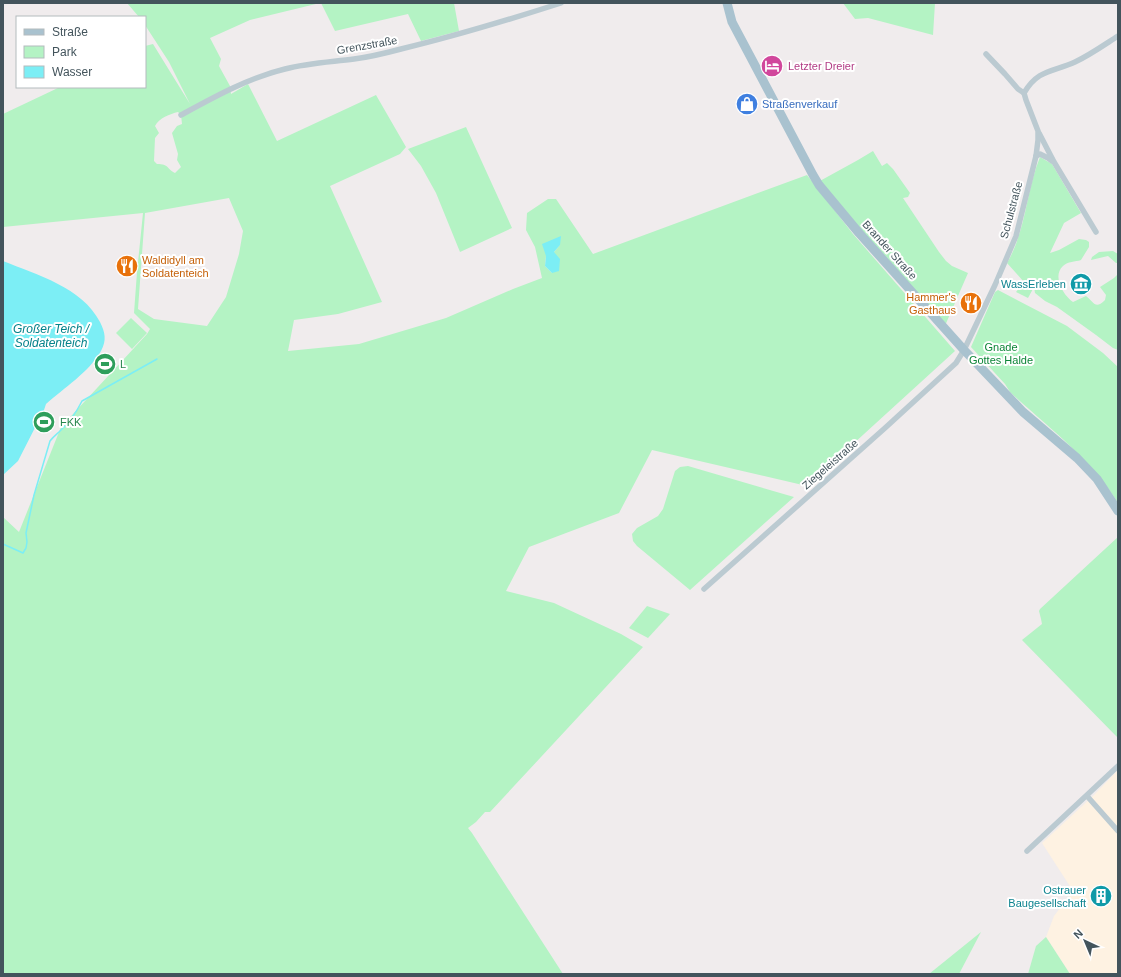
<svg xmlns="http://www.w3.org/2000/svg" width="1121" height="977" font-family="Helvetica,sans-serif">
<rect width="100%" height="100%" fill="#f0eced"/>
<!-- commercial -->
<path fill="#fef2e2" d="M 1118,770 L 1118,974 L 1070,974 L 1046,937 L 1054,916 L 1073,891 L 1042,843 L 1093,796 Z"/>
<!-- green -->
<g fill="#b4f3c4" fill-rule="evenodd">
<path d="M 127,3 L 320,3 L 250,20 L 210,38 L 221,59 L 219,66 L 230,86 L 231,94 L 248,84 L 277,141 L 376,95 L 406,147 L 400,154 L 330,186 L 382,302 L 338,314 L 294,320 L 288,351 L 359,344 L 446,318 L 513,289 L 542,278 L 535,247 L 526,230 L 527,213 L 548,199 L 556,199 L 593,254 L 807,175 L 853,234 L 955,351 L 807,486 L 652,450 L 619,513 L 529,547 L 506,591 L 554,603 L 621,634 L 643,647 L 490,812 L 485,812 L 476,822 L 468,828 L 472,833 L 563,974 L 3,974 L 3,517 L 19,532 L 61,427 L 147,334 L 150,329 L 134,313 L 137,272 L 143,213 L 3,227 L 3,114 L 60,87 L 145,87 L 145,46 L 153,44 L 190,104 L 169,62 L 145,25 L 145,17 L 139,17 ZM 178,112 L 181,115 L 182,124 L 177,126 L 172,133 L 178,154 L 177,160 L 181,167 L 175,173 C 167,169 169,164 157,164 L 154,161 L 155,138 L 159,133 L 155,126 C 159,118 170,114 178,112 ZM 229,198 L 243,231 L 239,254 L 226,297 L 207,326 L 154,319 L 138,309 L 145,213 ZM 560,245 L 554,252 L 552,273 L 545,266 L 546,256 Z"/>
<path d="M 321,3 L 454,3 L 459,31 L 421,41 L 408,14 L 335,31 Z"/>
<path d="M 843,3 L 935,3 L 933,35 L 868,18 L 855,19 Z"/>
<path d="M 466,127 L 512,228 L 460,252 L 436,193 L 421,166 L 408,149 Z"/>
<path d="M 873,151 L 882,166 L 887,163 L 893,169 L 910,193 L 908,197 L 903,198 L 939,252 L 946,261 L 952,266 L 968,273 L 944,328 L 818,182 L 858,160 Z"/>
<path d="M 1040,157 L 1052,164 L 1081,213 L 1064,223 L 1050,253 L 1059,250 L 1079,239 L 1086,240 L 1089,242 L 1089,247 L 1081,260 C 1075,262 1068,261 1063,266 C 1052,276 1063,295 1073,302 L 1086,296 C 1094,302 1095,310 1105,300 L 1106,295 L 1100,287 L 1114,278 L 1118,274 L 1118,350 L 1113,348 L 1096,335 L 1057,307 L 1045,301 L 1035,293 L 1034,287 L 1028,298 L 1016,292 L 1024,282 L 1007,263 C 1026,231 1026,191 1040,157 Z"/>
<path d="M 1113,251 L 1118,254 L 1118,263 L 1116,263 L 1108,256 L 1091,260 L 1092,257 L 1099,252 Z"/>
<path d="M 998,290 L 1067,326 L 1103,353 L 1118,367 L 1118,503 C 1091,459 1048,427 1010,392 L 1005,384 L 971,347 L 995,292 Z"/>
<path d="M 131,318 L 147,333 L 132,349 L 116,333 Z"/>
<path d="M 688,466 L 794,497 L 690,590 L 637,546 L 633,541 L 632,534 L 637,528 L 658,516 L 663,509 L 675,471 L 680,467 Z"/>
<path d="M 1118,537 L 1118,738 L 1022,640 L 1042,624 L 1041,619 L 1039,611 L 1040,609 Z"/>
<path d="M 647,606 L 670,614 L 648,638 L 629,628 Z"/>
<path d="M 981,932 L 959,974 L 929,974 Z"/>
<path d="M 1046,937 L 1070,974 L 1028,974 L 1036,946 Z"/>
</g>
<!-- water -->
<g fill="#7ceef5">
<path d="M 561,236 L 560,245 L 554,252 L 560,259 L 559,271 L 552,273 L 545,266 L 546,256 L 542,244 Z"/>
<path d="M 3,261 C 37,275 82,287 100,322 C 105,332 107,340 101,351 C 89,372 64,388 46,404 L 44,410 L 18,461 L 3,475 Z"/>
</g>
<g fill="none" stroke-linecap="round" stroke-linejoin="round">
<!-- stream -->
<path stroke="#7ceef5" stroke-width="1.5" d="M 3,544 L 23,553 L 26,548 L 27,542 L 26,533 L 34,495 L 50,441 C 53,437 57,434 61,430 C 70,422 77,411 82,401 L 157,359"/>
<!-- street -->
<g stroke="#bbcad1" stroke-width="5.5">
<path d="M 1024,93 C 1038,69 1053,72 1075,62 C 1090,55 1104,45 1118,36"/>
<path d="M 181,115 C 214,97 248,78 285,69 C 308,63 331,62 354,59 C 370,57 386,53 401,49 C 455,36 508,20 561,3"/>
<path d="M 1039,133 L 1054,162 L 1096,232"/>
<path d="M 1036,156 L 1040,154 L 1048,158 L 1052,161"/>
<path d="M 704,589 L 885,428 L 956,363 L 964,350 L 995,285 L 1016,236 L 1036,156 L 1038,140 L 1038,131 L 1026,100 L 1024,93 L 1018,89 L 1005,74 L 986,54"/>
<path d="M 1087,796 L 1118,831"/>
<path d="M 1027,851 L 1118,766"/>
</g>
<!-- primary -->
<path stroke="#a9c2cf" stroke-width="9" d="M 727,3 L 732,22 L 813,175 L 819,185 L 859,233 L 964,350 L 1023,412 L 1077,458 L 1097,479 L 1118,511"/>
</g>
<!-- icons -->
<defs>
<g id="hotel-disc" transform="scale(1.15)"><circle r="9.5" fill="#d1479c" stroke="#fff"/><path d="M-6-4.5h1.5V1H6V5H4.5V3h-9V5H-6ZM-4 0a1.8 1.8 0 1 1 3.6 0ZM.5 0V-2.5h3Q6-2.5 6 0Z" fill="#fff"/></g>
<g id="shop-disc" transform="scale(1.15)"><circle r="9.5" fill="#3f7fe0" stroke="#fff"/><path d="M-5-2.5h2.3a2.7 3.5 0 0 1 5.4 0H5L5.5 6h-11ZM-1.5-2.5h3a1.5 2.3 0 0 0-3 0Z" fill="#fff"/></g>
<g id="restaurant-disc" transform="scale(1.15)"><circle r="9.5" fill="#e8710a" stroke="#fff"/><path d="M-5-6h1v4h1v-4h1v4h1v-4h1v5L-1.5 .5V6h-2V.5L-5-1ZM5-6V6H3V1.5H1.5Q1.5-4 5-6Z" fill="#fff"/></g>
<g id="museum-disc" transform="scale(1.15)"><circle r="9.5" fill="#0f9aa8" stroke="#fff"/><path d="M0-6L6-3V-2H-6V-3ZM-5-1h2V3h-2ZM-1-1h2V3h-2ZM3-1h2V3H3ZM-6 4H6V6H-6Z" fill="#fff"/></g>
<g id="stadium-disc" transform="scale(1.15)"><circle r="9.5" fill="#2e9e5b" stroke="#fff"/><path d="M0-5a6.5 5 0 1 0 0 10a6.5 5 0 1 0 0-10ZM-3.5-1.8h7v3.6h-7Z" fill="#fff"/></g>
<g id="building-disc" transform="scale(1.15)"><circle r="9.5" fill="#0f9aa8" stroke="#fff"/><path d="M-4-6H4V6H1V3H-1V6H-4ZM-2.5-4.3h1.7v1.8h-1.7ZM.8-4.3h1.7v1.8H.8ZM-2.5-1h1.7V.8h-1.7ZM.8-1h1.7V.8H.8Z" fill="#fff"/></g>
</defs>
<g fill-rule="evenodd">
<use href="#hotel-disc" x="772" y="66"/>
<use href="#shop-disc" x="747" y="104"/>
<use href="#restaurant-disc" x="127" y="266"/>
<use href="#museum-disc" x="1081" y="284"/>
<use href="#restaurant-disc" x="971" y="303"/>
<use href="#stadium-disc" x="105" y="364"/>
<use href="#stadium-disc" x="44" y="422"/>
<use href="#building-disc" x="1101" y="896"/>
</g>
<g text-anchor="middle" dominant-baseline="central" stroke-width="4" stroke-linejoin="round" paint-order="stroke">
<!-- street labels -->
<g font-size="11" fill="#43545c" stroke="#fff">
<text transform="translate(367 45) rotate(-10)">Grenzstraße</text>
<text transform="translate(1011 210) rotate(-75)">Schulstraße</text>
<text transform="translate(890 250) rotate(48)">Brander Straße</text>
<text transform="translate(830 464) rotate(-41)">Ziegeleistraße</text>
</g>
<!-- hotel labels -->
<g font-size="11" fill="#b23c85" stroke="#fff" text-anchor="start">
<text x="788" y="66">Letzter Dreier</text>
</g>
<!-- shop labels -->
<g font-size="11" fill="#366cbe" stroke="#fff" text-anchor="start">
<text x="762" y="104">Straßenverkauf</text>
</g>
<!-- food labels -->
<g font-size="11" fill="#c56008" stroke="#fff" text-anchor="start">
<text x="142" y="260">Waldidyll am<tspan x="142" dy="13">Soldatenteich</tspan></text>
<text x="956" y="297" text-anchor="end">Hammer's<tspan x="956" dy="13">Gasthaus</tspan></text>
</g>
<!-- culture labels -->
<g font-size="11" fill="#0d838f" stroke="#fff" text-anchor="end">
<text x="1066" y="284">WassErleben</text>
<text x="1086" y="890">Ostrauer<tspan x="1086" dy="13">Baugesellschaft</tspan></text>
</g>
<!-- park labels -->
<g font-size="11" fill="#0c8537" stroke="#fff">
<text x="1001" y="347">Gnade<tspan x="1001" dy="13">Gottes Halde</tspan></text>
</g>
<!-- leisure labels -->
<g font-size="11" fill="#27864d" stroke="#fff" text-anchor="start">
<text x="120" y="364">L</text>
<text x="60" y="422">FKK</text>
</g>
<!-- water labels -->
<g font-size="12" font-style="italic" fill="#04828a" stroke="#fff">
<text x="51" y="329">Großer Teich /<tspan x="51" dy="14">Soldatenteich</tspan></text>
</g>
</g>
<!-- border -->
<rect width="1121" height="977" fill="none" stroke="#43545c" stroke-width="8"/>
<!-- legend -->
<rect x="16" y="16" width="130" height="72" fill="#ffffff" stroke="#b4bbbe"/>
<rect x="24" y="29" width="20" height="6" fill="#a9c2cf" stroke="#b4bbbe"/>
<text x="52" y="36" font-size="12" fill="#43545c">Straße</text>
<rect x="24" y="46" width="20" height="12" fill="#b4f3c4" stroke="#b4bbbe"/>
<text x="52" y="56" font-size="12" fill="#43545c">Park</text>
<rect x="24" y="66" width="20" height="12" fill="#7ceef5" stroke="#b4bbbe"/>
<text x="52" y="76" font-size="12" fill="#43545c">Wasser</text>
<!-- north arrow -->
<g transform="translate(1085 941) rotate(316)" stroke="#ffffff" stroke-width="3" paint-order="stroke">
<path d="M0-3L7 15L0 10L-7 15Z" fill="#43545c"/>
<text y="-6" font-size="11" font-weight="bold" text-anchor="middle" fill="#43545c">N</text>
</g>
</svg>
